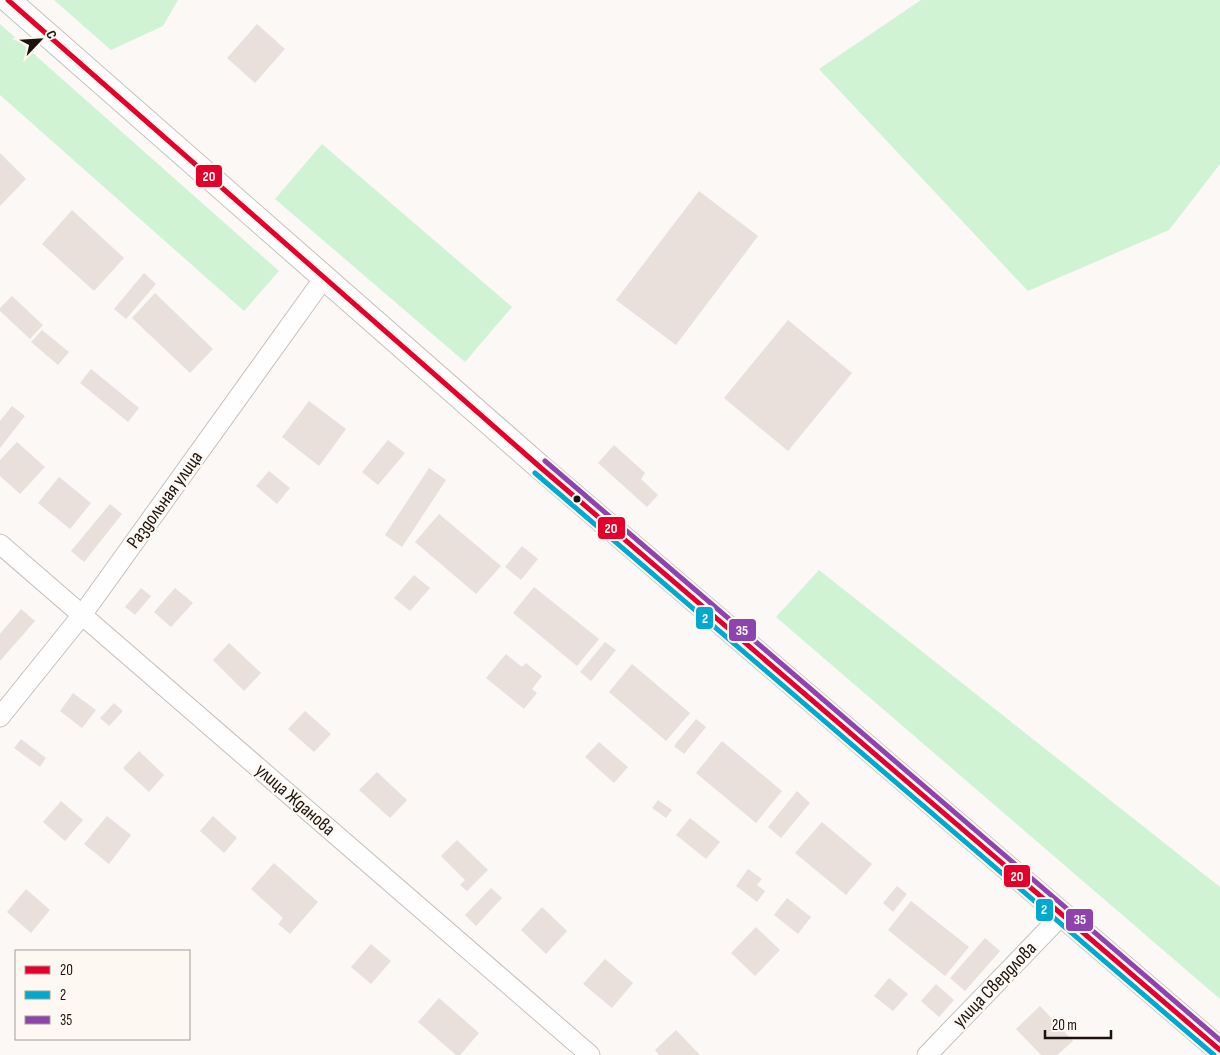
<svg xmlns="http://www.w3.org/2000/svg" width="1220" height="1055" font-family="'Sofia Sans Condensed',sans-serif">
<rect width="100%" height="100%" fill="#fbf8f6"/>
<!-- green -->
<g fill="#d0f3d4">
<path d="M 54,0 L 178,0 L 163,26 L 111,50 Z"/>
<path d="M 921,0 L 1220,0 L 1220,164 L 1169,230 L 1028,291 L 819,69 Z"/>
<path d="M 0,24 L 279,271 L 244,311 L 0,95 Z"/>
<path d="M 322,144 L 512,307 L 465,362 L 275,199 Z"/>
<path d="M 819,570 L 1220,887 L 1220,999 L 776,617 Z"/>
</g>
<!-- building -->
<g fill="#e9e0db">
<path d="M 257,24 L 285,49 L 255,83 L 227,58 Z"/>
<path d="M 0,153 L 26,179 L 0,206 Z"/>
<path d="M 699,191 L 758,236 L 676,345 L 616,300 Z"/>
<path d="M 72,210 L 124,258 L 94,291 L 42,244 Z"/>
<path d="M 144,273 L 156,284 L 126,319 L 114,309 Z"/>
<path d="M 155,293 L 213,349 L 190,373 L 132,318 Z"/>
<path d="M 12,296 L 43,325 L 30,339 L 0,311 L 0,308 Z"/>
<path d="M 788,320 L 852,373 L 788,451 L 724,398 Z"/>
<path d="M 42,330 L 69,352 L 58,365 L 31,342 Z"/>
<path d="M 91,369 L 139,408 L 128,422 L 80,383 Z"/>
<path d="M 309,401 L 346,429 L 319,466 L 282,437 Z"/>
<path d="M 12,406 L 25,416 L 0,448 L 0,421 Z"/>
<path d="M 388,440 L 405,453 L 378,485 L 362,472 Z"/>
<path d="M 17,442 L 45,467 L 20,494 L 0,476 L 0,460 Z"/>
<path d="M 614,445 L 645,473 L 641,479 L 658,495 L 647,507 L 598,463 Z"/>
<path d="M 429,468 L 446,480 L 402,547 L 385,535 Z"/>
<path d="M 269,471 L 290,488 L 277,504 L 256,486 Z"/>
<path d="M 59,477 L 91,503 L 70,529 L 38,503 Z"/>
<path d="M 110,504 L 122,514 L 84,562 L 71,551 Z"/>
<path d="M 439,514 L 501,566 L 476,594 L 415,542 Z"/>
<path d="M 522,546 L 538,559 L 521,580 L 505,567 Z"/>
<path d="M 414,575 L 430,588 L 410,611 L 394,598 Z"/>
<path d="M 534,587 L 599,639 L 577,666 L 513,613 Z"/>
<path d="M 141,588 L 151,596 L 135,615 L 125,607 Z"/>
<path d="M 175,588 L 193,603 L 171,627 L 154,612 Z"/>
<path d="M 21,609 L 35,621 L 0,661 L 0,634 Z"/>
<path d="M 605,642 L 616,650 L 591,681 L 580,672 Z"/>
<path d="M 229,643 L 261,673 L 244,691 L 213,660 Z"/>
<path d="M 506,654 L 522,667 L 526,663 L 542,676 L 532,689 L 537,693 L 524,709 L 486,678 Z"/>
<path d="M 632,664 L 690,713 L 666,741 L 609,692 Z"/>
<path d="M 73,693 L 96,710 L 82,728 L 60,711 Z"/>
<path d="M 114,703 L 123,711 L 109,726 L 100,718 Z"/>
<path d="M 305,711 L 331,734 L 314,752 L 288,729 Z"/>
<path d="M 696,719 L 706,727 L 684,754 L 674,746 Z"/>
<path d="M 21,739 L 46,758 L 40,767 L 14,748 Z"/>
<path d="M 722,741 L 782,791 L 756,823 L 696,773 Z"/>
<path d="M 599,742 L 628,767 L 614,783 L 585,757 Z"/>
<path d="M 139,751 L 164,775 L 149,792 L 123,768 Z"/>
<path d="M 377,772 L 407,800 L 390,818 L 359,790 Z"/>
<path d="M 797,791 L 810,803 L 781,838 L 768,827 Z"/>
<path d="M 658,800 L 672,810 L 666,818 L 652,808 Z"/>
<path d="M 61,801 L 83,820 L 65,841 L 43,822 Z"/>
<path d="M 107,816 L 131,835 L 109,864 L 84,844 Z"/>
<path d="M 213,816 L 237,838 L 224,853 L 200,831 Z"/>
<path d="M 690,818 L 720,842 L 706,859 L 676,835 Z"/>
<path d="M 822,822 L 872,864 L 846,895 L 795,853 Z"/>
<path d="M 457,840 L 488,870 L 467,891 L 460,885 L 465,880 L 441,856 Z"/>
<path d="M 274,863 L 318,902 L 290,934 L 278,924 L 283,918 L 251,889 Z"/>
<path d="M 748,869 L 762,879 L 757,885 L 765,891 L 757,902 L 736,886 Z"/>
<path d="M 897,886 L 907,894 L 893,912 L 883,903 Z"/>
<path d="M 491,888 L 502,898 L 476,926 L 465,915 Z"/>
<path d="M 26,889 L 50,910 L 31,933 L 7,912 Z"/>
<path d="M 787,898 L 811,917 L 798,934 L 774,915 Z"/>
<path d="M 911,901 L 969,947 L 945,976 L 888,930 Z"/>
<path d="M 542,907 L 567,931 L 546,954 L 521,930 Z"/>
<path d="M 756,927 L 780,950 L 755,976 L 731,953 Z"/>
<path d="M 985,938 L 1000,951 L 965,991 L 950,978 Z"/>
<path d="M 371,944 L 391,961 L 371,984 L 351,967 Z"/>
<path d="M 605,959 L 633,983 L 612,1008 L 583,984 Z"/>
<path d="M 889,978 L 908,994 L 893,1011 L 874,996 Z"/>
<path d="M 936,984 L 954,1000 L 939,1017 L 921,1001 Z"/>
<path d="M 439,998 L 479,1033 L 460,1055 L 456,1055 L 418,1022 Z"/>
<path d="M 1040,1006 L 1073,1041 L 1057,1055 L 1041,1055 L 1016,1029 Z"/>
<path d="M 676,1030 L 700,1055 L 659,1055 L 655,1050 Z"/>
</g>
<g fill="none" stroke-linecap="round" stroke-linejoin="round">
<!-- minor casing -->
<g stroke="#c7c0bb" stroke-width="21">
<g id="minor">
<path d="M 0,544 L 590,1055"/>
<path d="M 0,717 L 82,615 L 324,278"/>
<path d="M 927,1055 L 1062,915"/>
</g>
</g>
<!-- tertiary casing -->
<g stroke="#c7c0bb" stroke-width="26">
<path id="tertiary" d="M 8,0 L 540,467 L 1220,1050"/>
</g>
<!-- minor -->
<use href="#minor" stroke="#fefefe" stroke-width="19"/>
<!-- tertiary -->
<use href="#tertiary" stroke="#fefefe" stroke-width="24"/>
<!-- bus-1 casing -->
<g stroke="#fef8f3" stroke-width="9">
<path id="bus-1" d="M 8,0 L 540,467 L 1220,1050"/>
</g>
<!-- bus-2 casing -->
<g stroke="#fef8f3" stroke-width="9">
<path id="bus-2" d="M 535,473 L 1214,1055"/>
</g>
<!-- bus-3 casing -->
<g stroke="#fef8f3" stroke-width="9">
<path id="bus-3" d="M 545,461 L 1220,1040"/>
</g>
<!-- bus-1 -->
<use href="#bus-1" stroke="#e4002b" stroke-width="5"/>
<!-- bus-2 -->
<use href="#bus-2" stroke="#00a9ce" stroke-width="5"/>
<!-- bus-3 -->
<use href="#bus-3" stroke="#8e44ad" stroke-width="5"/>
</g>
<!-- markers -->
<circle fill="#1e130c" stroke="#fef8f3" stroke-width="2" cx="577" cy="499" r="4.5"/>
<g text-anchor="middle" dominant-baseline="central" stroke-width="4.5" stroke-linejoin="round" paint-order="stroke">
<!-- street labels -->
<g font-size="19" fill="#1e130c" stroke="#fef8f3">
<text transform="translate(165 500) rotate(-54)">Раздольная улица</text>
<text transform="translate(295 800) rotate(41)">улица Жданова</text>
<text transform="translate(995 985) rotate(-46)">улица Свердлова</text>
</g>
</g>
<g stroke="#fef8f3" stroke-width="2">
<rect x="195" y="164" width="28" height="24" rx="5" fill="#e4002b"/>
<rect x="597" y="516" width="29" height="24" rx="5" fill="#e4002b"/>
<rect x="695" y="606" width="19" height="24" rx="5" fill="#00a9ce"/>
<rect x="728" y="618" width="29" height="24" rx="5" fill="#8e44ad"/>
<rect x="1003" y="864" width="28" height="24" rx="5" fill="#e4002b"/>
<rect x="1035" y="898" width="19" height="24" rx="5" fill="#00a9ce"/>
<rect x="1065" y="908" width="29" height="24" rx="5" fill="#8e44ad"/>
</g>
<g font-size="14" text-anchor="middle" font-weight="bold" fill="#fff">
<text x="209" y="181">20</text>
<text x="611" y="533">20</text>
<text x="705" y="623">2</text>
<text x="742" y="635">35</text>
<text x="1017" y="881">20</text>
<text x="1044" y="914">2</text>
<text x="1080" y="924">35</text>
</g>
<!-- legend -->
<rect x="15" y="950" width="175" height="90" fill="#fef8f3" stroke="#a49c97"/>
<rect x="25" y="966" width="25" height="8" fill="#e4002b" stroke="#a49c97"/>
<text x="60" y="975" font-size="15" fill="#1e130c">20</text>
<rect x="25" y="991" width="25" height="8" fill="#00a9ce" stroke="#a49c97"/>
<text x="60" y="1000" font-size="15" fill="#1e130c">2</text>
<rect x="25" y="1016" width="25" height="8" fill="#8e44ad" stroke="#a49c97"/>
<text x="60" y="1025" font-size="15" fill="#1e130c">35</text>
<!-- north arrow -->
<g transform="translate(40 40) rotate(65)" stroke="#fef8f3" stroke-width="4" paint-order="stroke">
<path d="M0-4L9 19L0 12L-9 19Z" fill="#1e130c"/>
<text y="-8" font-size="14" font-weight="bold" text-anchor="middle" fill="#1e130c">С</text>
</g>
<!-- scale -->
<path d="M1045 1030v8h66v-8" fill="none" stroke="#1e130c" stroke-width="2.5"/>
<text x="1052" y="1030" font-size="15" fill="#1e130c" stroke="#fef8f3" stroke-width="4" paint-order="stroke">20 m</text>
</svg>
